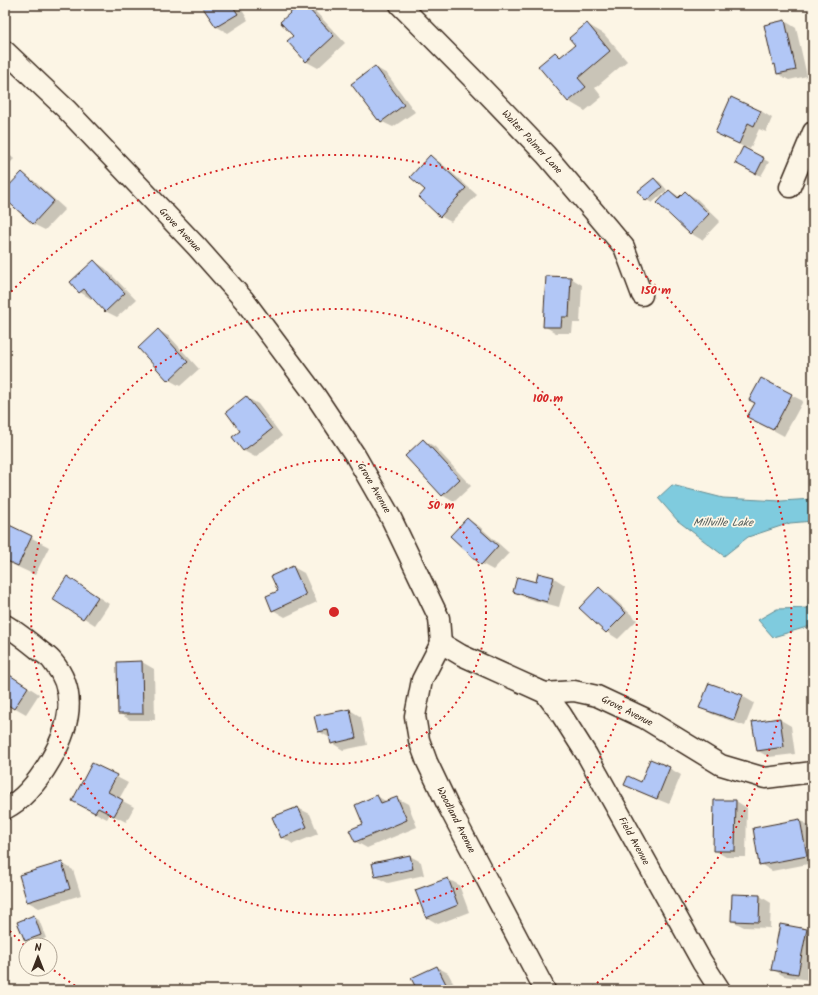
<svg xmlns="http://www.w3.org/2000/svg" width="818" height="995" font-family="Kalam,sans-serif">
<rect width="100%" height="100%" fill="#fcf5e5"/>
<filter id="ink" filterUnits="userSpaceOnUse"><feTurbulence type="fractalNoise" baseFrequency=".025" numOctaves="2"/><feDisplacementMap in="SourceGraphic" scale="8" xChannelSelector="R" yChannelSelector="G"/><feConvolveMatrix kernelMatrix="1 2 1 2 8 2 1 2 1" color-interpolation-filters="sRGB"/></filter>
<g filter="url(#ink)">
<!-- water -->
<g fill="#7fcbde" stroke="#648b91">
<path d="M 672,485 L 723,498 L 781,501 L 813,499 L 813,521 L 790,523 L 748,537 L 724,556 L 678,521 L 658,498 Z"/>
<path d="M 813,563 L 813,627 L 807,627 L 773,637 L 758,620 L 777,609 L 808,608 Z"/>
</g>
<!-- shadow -->
<g fill="#0003">
<path d="M 203,5 L 239,5 L 248,20 L 228,33 L 217,27 Z"/>
<path d="M 300,5 L 306,5 L 314,10 L 345,43 L 318,68 L 307,62 L 288,41 L 294,36 Z"/>
<path d="M 686,5 L 698,5 L 697,8 Z"/>
<path d="M 785,21 L 796,28 L 807,76 L 789,80 L 778,74 L 776,65 L 774,64 Z"/>
<path d="M 587,24 L 604,34 L 627,61 L 595,88 L 602,97 L 585,111 L 568,101 L 555,53 L 562,57 L 576,45 Z"/>
<path d="M 375,67 L 387,74 L 415,112 L 393,127 L 378,120 L 352,84 Z"/>
<path d="M 761,111 L 772,118 L 766,132 L 759,129 L 750,149 L 746,147 L 745,149 L 769,162 L 761,176 L 736,163 L 744,147 L 716,133 Z"/>
<path d="M 5,151 L 14,159 L 5,168 Z"/>
<path d="M 430,157 L 441,163 L 477,195 L 451,222 L 440,216 L 427,190 Z"/>
<path d="M 22,173 L 33,180 L 65,209 L 45,230 L 33,224 L 5,198 L 5,192 Z"/>
<path d="M 654,179 L 660,182 L 667,190 L 652,203 L 647,200 Z"/>
<path d="M 670,191 L 680,197 L 685,192 L 697,199 L 720,221 L 702,240 L 690,233 Z"/>
<path d="M 94,261 L 105,268 L 136,300 L 117,317 L 105,311 L 93,297 L 91,299 L 80,292 Z"/>
<path d="M 547,277 L 571,278 L 582,285 L 580,323 L 573,323 L 572,333 L 556,333 L 544,326 Z"/>
<path d="M 158,330 L 170,337 L 199,369 L 180,386 L 169,380 Z"/>
<path d="M 791,395 L 803,401 L 784,436 L 760,423 Z"/>
<path d="M 246,397 L 258,404 L 282,436 L 255,457 L 244,451 L 233,437 L 241,431 Z"/>
<path d="M 424,440 L 435,447 L 471,486 L 454,502 L 442,495 Z"/>
<path d="M 467,519 L 479,526 L 509,553 L 493,570 L 482,564 Z"/>
<path d="M 5,524 L 49,547 L 35,575 L 5,561 Z"/>
<path d="M 293,567 L 304,573 L 317,602 L 285,617 L 273,610 L 279,591 Z"/>
<path d="M 539,574 L 554,578 L 565,585 L 559,607 L 526,598 L 514,592 L 536,583 Z"/>
<path d="M 79,584 L 109,604 L 95,625 L 54,599 Z"/>
<path d="M 599,589 L 610,595 L 637,620 L 618,639 L 607,632 L 581,608 Z"/>
<path d="M 142,662 L 154,669 L 155,720 L 130,720 L 119,713 L 118,663 Z"/>
<path d="M 5,672 L 39,694 L 26,714 L 5,702 Z"/>
<path d="M 742,696 L 754,703 L 745,726 L 712,714 L 701,708 Z"/>
<path d="M 350,710 L 361,717 L 367,745 L 343,750 L 332,743 L 330,738 L 318,731 Z"/>
<path d="M 779,719 L 791,726 L 795,754 L 769,757 L 758,751 Z"/>
<path d="M 92,764 L 128,783 L 119,799 L 134,807 L 126,822 L 110,814 L 107,819 L 84,807 Z"/>
<path d="M 669,768 L 681,775 L 669,804 L 637,791 L 625,785 L 641,783 Z"/>
<path d="M 377,796 L 387,802 L 397,798 L 408,804 L 417,827 L 367,848 L 356,842 Z"/>
<path d="M 736,801 L 747,808 L 746,857 L 726,857 L 714,850 Z"/>
<path d="M 298,808 L 310,814 L 318,834 L 293,844 L 282,837 Z"/>
<path d="M 800,820 L 811,827 L 813,837 L 813,863 L 772,871 L 760,864 Z"/>
<path d="M 410,856 L 421,862 L 424,875 L 388,883 L 376,877 Z"/>
<path d="M 62,863 L 73,870 L 81,895 L 39,908 L 28,902 Z"/>
<path d="M 448,879 L 459,885 L 469,912 L 438,924 L 426,917 Z"/>
<path d="M 760,896 L 771,903 L 770,928 L 744,927 L 732,921 Z"/>
<path d="M 34,917 L 39,920 L 46,938 L 31,944 L 26,941 Z"/>
<path d="M 806,930 L 813,934 L 813,961 L 809,980 L 784,976 L 772,969 Z"/>
<path d="M 437,967 L 448,973 L 457,990 L 418,990 Z"/>
</g>
<!-- building -->
<g fill="#b2c7f6" stroke="#3b2a1e">
<path d="M 201,5 L 232,5 L 238,14 L 216,27 Z"/>
<path d="M 299,5 L 305,5 L 334,36 L 306,62 L 287,41 L 293,36 L 280,22 Z"/>
<path d="M 785,20 L 796,70 L 777,74 L 775,64 L 773,65 L 764,25 Z"/>
<path d="M 587,23 L 610,51 L 578,78 L 586,87 L 568,102 L 538,66 L 555,52 L 560,57 L 575,45 L 569,38 Z"/>
<path d="M 375,66 L 404,105 L 381,122 L 379,119 L 378,120 L 351,84 Z"/>
<path d="M 731,97 L 761,111 L 754,126 L 748,123 L 739,144 L 715,133 Z"/>
<path d="M 743,147 L 764,158 L 756,174 L 735,163 Z"/>
<path d="M 430,155 L 466,188 L 440,217 L 419,197 L 425,190 L 410,177 Z"/>
<path d="M 22,172 L 54,201 L 33,224 L 5,199 L 5,190 Z"/>
<path d="M 654,178 L 662,187 L 646,201 L 638,191 Z"/>
<path d="M 669,190 L 678,198 L 685,191 L 709,214 L 690,234 L 657,203 Z"/>
<path d="M 94,260 L 125,293 L 105,312 L 84,289 L 79,293 L 70,282 Z"/>
<path d="M 546,276 L 571,277 L 569,317 L 562,317 L 561,327 L 543,327 Z"/>
<path d="M 158,329 L 188,362 L 168,381 L 138,348 Z"/>
<path d="M 761,378 L 792,394 L 773,430 L 747,417 L 755,403 L 749,400 Z"/>
<path d="M 246,396 L 272,429 L 243,451 L 232,437 L 240,431 L 226,412 Z"/>
<path d="M 423,439 L 460,479 L 442,496 L 405,456 Z"/>
<path d="M 467,518 L 498,546 L 481,565 L 450,536 Z"/>
<path d="M 5,523 L 32,536 L 18,566 L 5,560 Z"/>
<path d="M 293,566 L 306,595 L 272,611 L 266,596 L 278,591 L 271,576 Z"/>
<path d="M 538,573 L 554,577 L 547,602 L 513,592 L 517,577 L 536,582 Z"/>
<path d="M 67,576 L 98,597 L 83,619 L 52,599 Z"/>
<path d="M 599,587 L 626,613 L 606,633 L 579,608 Z"/>
<path d="M 142,661 L 143,714 L 118,714 L 117,662 Z"/>
<path d="M 5,672 L 28,687 L 14,709 L 5,703 Z"/>
<path d="M 709,683 L 743,695 L 734,720 L 699,708 Z"/>
<path d="M 350,709 L 356,738 L 331,744 L 328,730 L 318,732 L 314,716 Z"/>
<path d="M 780,718 L 784,747 L 757,751 L 752,722 Z"/>
<path d="M 650,759 L 670,767 L 657,799 L 624,785 L 628,776 L 641,782 Z"/>
<path d="M 92,763 L 117,775 L 108,792 L 123,800 L 114,816 L 98,808 L 95,813 L 72,801 Z"/>
<path d="M 377,795 L 381,803 L 397,797 L 407,820 L 355,842 L 349,830 L 363,824 L 355,805 Z"/>
<path d="M 714,800 L 736,800 L 735,851 L 713,851 Z"/>
<path d="M 298,807 L 307,827 L 281,838 L 272,817 Z"/>
<path d="M 800,819 L 807,856 L 759,865 L 753,828 Z"/>
<path d="M 410,855 L 413,869 L 375,877 L 372,863 Z"/>
<path d="M 62,862 L 70,889 L 27,902 L 19,875 Z"/>
<path d="M 448,878 L 458,905 L 426,918 L 415,890 Z"/>
<path d="M 732,894 L 760,895 L 759,922 L 731,921 Z"/>
<path d="M 34,915 L 41,935 L 25,941 L 17,922 Z"/>
<path d="M 780,924 L 807,929 L 798,974 L 771,970 Z"/>
<path d="M 437,966 L 449,990 L 417,990 L 411,978 Z"/>
</g>
<g fill="none" stroke-linecap="round" stroke-linejoin="round">
<!-- minor casing -->
<g stroke="#3b2a1e" stroke-width="23">
<g id="minor">
<path d="M 400,5 L 480,86 L 546,155 L 624,247 L 642,295"/>
<path d="M 5,51 L 66,109 L 197,247 L 244,300 L 315,395 L 355,455 L 391,518 L 439,618 L 441,643 L 422,680 L 415,716 L 419,740 L 427,762 L 447,804 L 545,990"/>
<path d="M 790,187 L 813,132"/>
<path d="M 5,625 C 17,632 28,641 39,650 C 44,654 50,657 53,662 C 79,693 69,729 50,761 C 39,780 25,799 5,809"/>
<path d="M 441,643 L 461,655 L 545,693 L 574,691 L 597,696 L 644,718 L 721,765 L 765,778 L 813,772"/>
<path d="M 545,693 L 561,714 L 587,755 L 702,962 L 720,990"/>
</g>
</g>
<!-- minor -->
<use href="#minor" stroke="#fcf5e5" stroke-width="20"/>
</g>
</g>
<!-- distance rings -->
<g fill="none" stroke="#d62828" stroke-width="2" stroke-dasharray="2 4">
<circle cx="334" cy="612" r="152"/>
<circle cx="334" cy="612" r="303"/>
<path d="M80 989A455 455 0 0 1 51 968M24 945A455 455 0 0 1 7 928M7 296A455 455 0 1 1 588 989"/>
</g>
<g text-anchor="middle" dominant-baseline="central" stroke-width="3.5" stroke-linejoin="round" paint-order="stroke">
<!-- street labels -->
<g font-size="10" fill="#3b2a1e" stroke="#fcf5e5">
<text transform="translate(532 142) rotate(47)">Walter Palmer Lane</text>
<text transform="translate(180 230) rotate(47)">Grove Avenue</text>
<text transform="translate(374 488) rotate(60)">Grove Avenue</text>
<text transform="translate(627 711) rotate(27)">Grove Avenue</text>
<text transform="translate(456 820) rotate(63)">Woodland Avenue</text>
<text transform="translate(634 841) rotate(61)">Field Avenue</text>
</g>
<!-- water labels -->
<g font-size="11" font-style="italic" fill="#4f5a58" stroke="#fcf5e5">
<text x="723" y="523">Millville Lake</text>
</g>
</g>
<circle cx="334" cy="612" r="6" fill="#d62828" stroke="#fcf5e5" stroke-width="2"/>
<g font-size="12" text-anchor="middle" font-weight="bold" fill="#d62828" stroke="#fcf5e5" stroke-width="3.5" stroke-linejoin="round" paint-order="stroke">
<text x="656" y="294">150 m</text>
<text x="548" y="402">100 m</text>
<text x="441" y="509">50 m</text>
</g>
<!-- margin -->
<rect width="818" height="995" fill="none" stroke="#fcf5e5" stroke-width="20"/>
<rect x="10" y="10" width="798" height="975" fill="none" stroke="#3b2a1e" stroke-width="1.5" filter="url(#ink)"/>
<!-- north arrow -->
<g transform="translate(38 957)"><circle r="19" fill="#fcf5e5" stroke="#afa495"/>
<path d="M0-3L7 15L0 10L-7 15Z" fill="#3b2a1e"/>
<text y="-6" font-size="11" font-weight="bold" text-anchor="middle" fill="#3b2a1e">N</text>
</g>
</svg>
